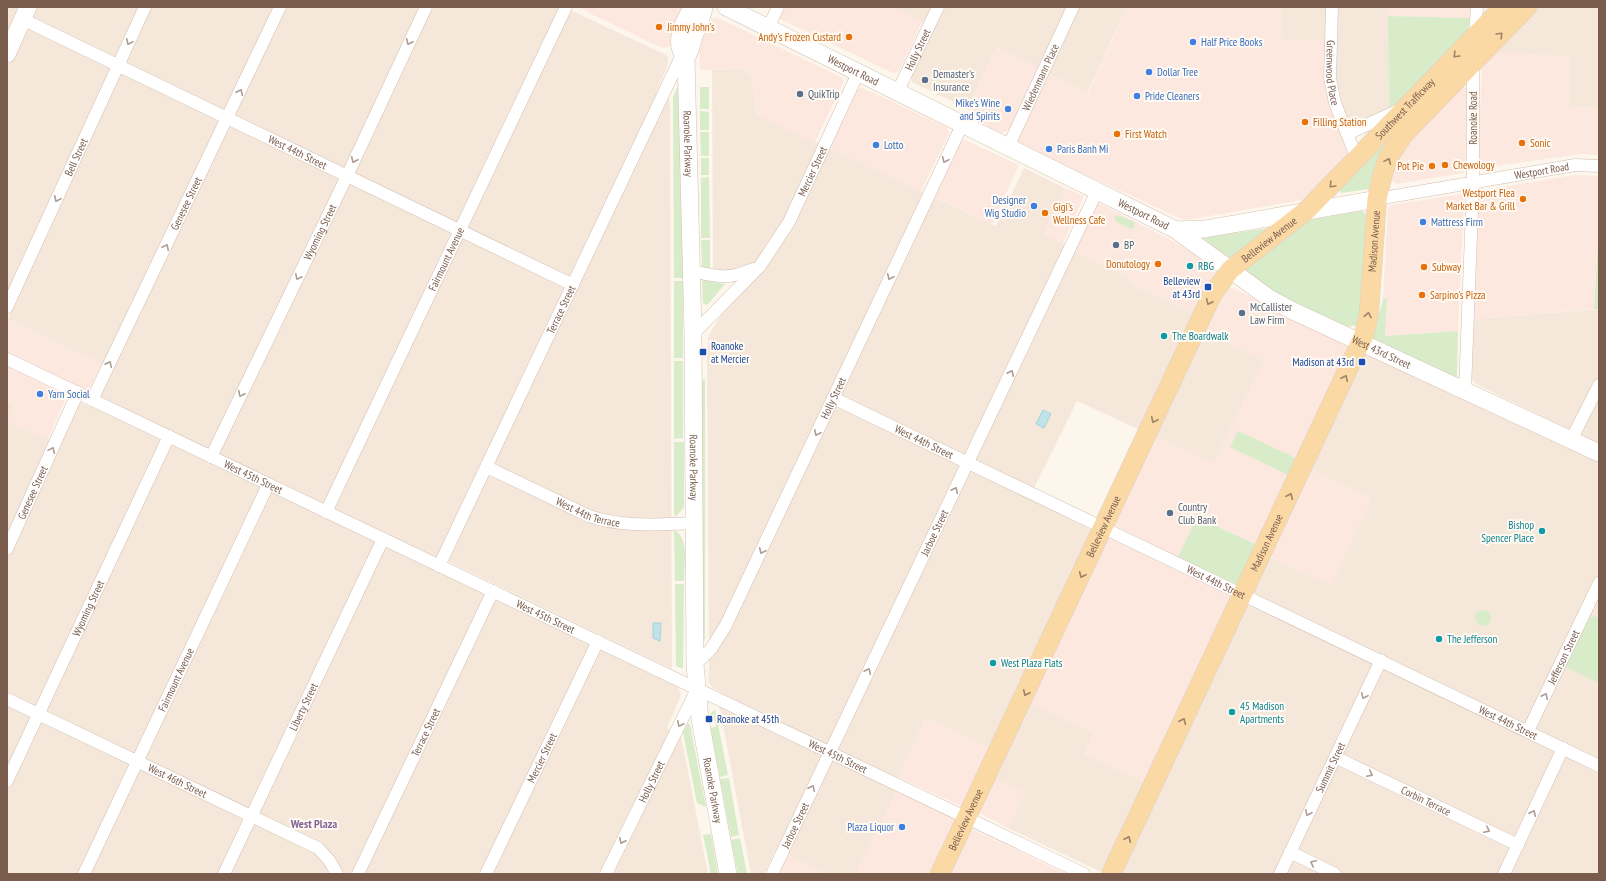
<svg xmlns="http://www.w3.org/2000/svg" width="1606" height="881" font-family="'PT Sans Narrow',sans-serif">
<rect width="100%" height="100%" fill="#fdf6ec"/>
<!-- residential -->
<g fill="#f5e8da">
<path d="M 7,7 L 20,7 L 7,37 Z"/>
<path d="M 32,7 L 564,7 L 668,56 L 668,65 L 656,93 L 669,99 L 670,106 L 672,669 L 449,562 L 449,558 L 488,477 L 493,477 L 525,492 L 529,482 L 482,460 L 432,568 L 678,687 L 681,693 L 680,698 L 667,728 L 681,736 L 708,874 L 7,874 L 7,403 L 15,406 L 8,422 L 60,444 L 79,402 L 95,408 L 112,369 L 8,319 L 10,315 L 7,313 L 7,64 Z"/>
<path d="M 892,7 L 1127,7 L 1087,93 L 996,47 L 968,109 L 912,82 L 911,73 L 933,28 Z"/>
<path d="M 1280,7 L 1388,7 L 1389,110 L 1356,125 L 1347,121 L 1343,113 L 1335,80 L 1335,41 L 1283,40 Z"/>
<path d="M 1534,7 L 1599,7 L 1599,108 L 1569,107 L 1491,52 Z"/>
<path d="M 743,69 L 752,77 L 756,114 L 996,226 L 1024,168 L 1065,188 L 1044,234 L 1063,243 L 1073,251 L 1132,279 L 1130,284 L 1195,314 L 1190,326 L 1264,360 L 1214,464 L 1077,401 L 1029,498 L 1091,530 L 1094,733 L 1085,754 L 1144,782 L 1103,870 L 1099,871 L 1008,828 L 1024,793 L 995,779 L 1006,756 L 926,718 L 898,777 L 897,791 L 855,874 L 828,874 L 776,849 L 764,874 L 751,874 L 720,709 L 718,707 L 724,694 L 712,687 L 708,681 L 709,668 L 707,350 L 709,340 L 707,339 L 719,318 L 753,280 L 740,266 L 730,270 L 713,272 L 712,70 Z"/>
<path d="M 1599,309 L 1599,444 L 1482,387 L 1475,383 L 1471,378 L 1473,319 Z"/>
<path d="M 1366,353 L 1599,461 L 1599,874 L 1116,874 L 1267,556 L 1331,585 L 1309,469 Z"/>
</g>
<!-- commercial -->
<g fill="#fde8e0">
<path d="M 580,7 L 682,7 L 683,10 L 675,28 L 670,47 L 662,48 L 593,15 Z"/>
<path d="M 782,7 L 892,7 L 922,22 L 899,71 L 893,73 L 780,19 L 778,17 Z"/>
<path d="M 1127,7 L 1280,7 L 1283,40 L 1326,41 L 1339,128 L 1347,154 L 1346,159 L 1309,197 L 1302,200 L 1187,220 L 1177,217 L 1056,161 L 1017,141 L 1046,72 L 1088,93 Z"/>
<path d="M 1388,7 L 1470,7 L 1470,18 L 1388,16 Z"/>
<path d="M 718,18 L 843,78 L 843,83 L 815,142 L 756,114 L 752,77 L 744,69 L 700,70 L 699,41 L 705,25 L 712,19 Z"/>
<path d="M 996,47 L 1038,68 L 1009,130 L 1001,133 L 991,129 L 968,109 Z"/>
<path d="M 1491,52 L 1571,56 L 1569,107 L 1599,108 L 1599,155 L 1581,154 L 1481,168 L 1478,160 L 1482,64 Z"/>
<path d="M 1462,85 L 1467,89 L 1465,171 L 1463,173 L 1397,184 L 1391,180 L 1396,164 L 1405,145 Z"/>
<path d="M 861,87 L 946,127 L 948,130 L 949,133 L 921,191 L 829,149 L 858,89 Z"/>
<path d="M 961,140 L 965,140 L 1019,165 L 992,224 L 933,196 Z"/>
<path d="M 1575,175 L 1599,176 L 1599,238 L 1594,309 L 1473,319 L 1479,192 L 1482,190 Z"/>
<path d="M 1065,188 L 1082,195 L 1083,198 L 1063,243 L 1044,234 Z"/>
<path d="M 1461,194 L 1464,195 L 1464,199 L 1458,331 L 1385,336 L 1387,300 L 1383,299 L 1388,208 L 1392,205 Z"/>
<path d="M 1097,204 L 1101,204 L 1169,239 L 1215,266 L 1215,275 L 1195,314 L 1130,284 L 1132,279 L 1073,251 Z"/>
<path d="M 1233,288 L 1352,346 L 1257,545 L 1197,517 L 1178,557 L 1118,527 L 1115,525 L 1116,521 L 1156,436 L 1214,464 L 1263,360 L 1205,333 L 1226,289 Z"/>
<path d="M 8,319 L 102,364 L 90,387 L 86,390 L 7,352 Z"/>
<path d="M 7,366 L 67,395 L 48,439 L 8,422 L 15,406 L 7,403 Z"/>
<path d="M 1309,469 L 1372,498 L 1331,585 L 1267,556 Z"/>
<path d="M 1109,538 L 1231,597 L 1144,782 L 1084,754 L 1093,733 L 1030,703 L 1107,541 Z"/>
<path d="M 926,718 L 990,748 L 964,803 L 961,806 L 898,777 Z"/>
<path d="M 995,779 L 1024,793 L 1008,828 L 980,813 Z"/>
<path d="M 897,791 L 952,816 L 955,819 L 930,874 L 855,874 Z"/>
<path d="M 973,830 L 974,830 L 1066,874 L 950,874 L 970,831 Z"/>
<path d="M 786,854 L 828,874 L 777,874 Z"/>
</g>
<!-- green -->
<g fill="#d8ecc9">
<path d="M 1388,16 L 1470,18 L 1468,30 L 1401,103 L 1389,110 Z"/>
<path d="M 678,86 L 682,92 L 683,278 L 674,278 L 673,97 Z"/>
<rect x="700" y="87" width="9" height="22"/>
<path d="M 700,111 L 709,112 L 709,130 L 700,130 Z"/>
<path d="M 1404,121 L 1377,162 L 1369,189 L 1341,193 L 1339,188 Z"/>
<path d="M 700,132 L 709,132 L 709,156 L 701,156 Z"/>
<rect x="701" y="158" width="8" height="17"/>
<path d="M 709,177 L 710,238 L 701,238 L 701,178 Z"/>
<path d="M 1360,211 L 1364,212 L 1366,216 L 1362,305 L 1358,325 L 1346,327 L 1272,293 L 1246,273 L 1245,268 L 1309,220 Z"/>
<path d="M 1117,215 L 1135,222 L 1134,228 L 1131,229 L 1116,222 L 1114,217 Z"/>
<path d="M 1270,228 L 1230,259 L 1225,257 L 1201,238 Z"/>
<path d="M 701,240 L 710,240 L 710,272 L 702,267 Z"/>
<path d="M 1598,245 L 1599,309 L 1594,309 Z"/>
<path d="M 702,280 L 725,284 L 708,304 L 706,305 L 703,303 Z"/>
<rect x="674" y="281" width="9" height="77"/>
<path d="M 1383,299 L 1387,299 L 1385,336 L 1458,331 L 1457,376 L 1456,379 L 1374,341 C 1369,327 1382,312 1383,299 Z"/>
<path d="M 674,361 L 683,361 L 683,438 L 674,439 Z"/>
<path d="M 705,379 L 705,640 L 701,637 L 701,382 Z"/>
<path d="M 1238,431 L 1298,459 L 1290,476 L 1230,447 Z"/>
<path d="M 674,442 L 684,442 L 684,507 L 676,517 L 674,513 Z"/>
<path d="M 1197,517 L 1257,545 L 1238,585 L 1178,557 Z"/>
<path d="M 674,530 C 690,538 684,566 684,581 L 675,581 Z"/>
<path d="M 675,584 L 684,584 L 683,669 L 676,666 Z"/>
<circle cx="1483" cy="618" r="8"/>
<path d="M 1593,616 L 1599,618 L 1599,683 L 1564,666 L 1586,621 Z"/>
<path d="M 715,709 L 728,775 L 720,777 L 710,728 L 716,727 L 714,718 L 711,718 L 710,714 Z"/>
<path d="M 688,723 L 690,725 L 706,807 L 697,803 L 683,732 Z"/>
<path d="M 729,778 L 739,835 L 731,837 L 720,779 Z"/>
<path d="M 711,834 L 718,874 L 711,874 L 703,835 Z"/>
<path d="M 740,838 L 747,874 L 738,874 L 731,840 Z"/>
</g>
<!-- water -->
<g fill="#bfe3e8" stroke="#a5d3da">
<path d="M 1043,410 L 1051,414 L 1044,428 L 1036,424 Z"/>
<path d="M 653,623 L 661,623 L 660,641 L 653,638 Z"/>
</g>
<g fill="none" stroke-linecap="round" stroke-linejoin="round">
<!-- street casing -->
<g stroke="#d1beb0" stroke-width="13">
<g id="street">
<path id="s1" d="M 1332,7 L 1330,78 L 1335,103 L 1357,159"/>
<path id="s2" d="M 22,19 L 573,285"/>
<path d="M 768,28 L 778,7"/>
<path d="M 1475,35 L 1477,7"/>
<path id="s3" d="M 897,93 L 938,7"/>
<path d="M 1347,134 L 1397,111"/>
<path id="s4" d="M 1008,147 L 1073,7"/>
<path id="s5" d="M 1377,199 L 1575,165 L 1599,166"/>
<path d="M 692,271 C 719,277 727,280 753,269"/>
<path id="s6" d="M 7,307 L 145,7"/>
<path id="s7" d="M 693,334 L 760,266 L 789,222 L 858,73"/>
<path id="s8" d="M 7,359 L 1084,874"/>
<path d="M 1465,390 L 1473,182 L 1473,62"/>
<path id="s9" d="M 833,398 L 1599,766"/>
<path id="s10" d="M 92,400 L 280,7"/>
<path d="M 1571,440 L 1599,385"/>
<path id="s11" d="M 211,457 L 347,176 L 426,7"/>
<path id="s12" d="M 487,467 L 589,516 C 624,528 659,524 696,523"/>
<path id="s13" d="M 326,512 L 566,7"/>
<path id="s14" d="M 7,549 L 78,392"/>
<path id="s15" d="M 439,566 L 680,59 L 686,58"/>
<path id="s16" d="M 695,665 L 711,649 L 726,625 L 962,125"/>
<path id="s17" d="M 7,699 L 318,848 L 329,860 L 337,874"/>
<path id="s18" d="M 1528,731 L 1599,583"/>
<path id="s19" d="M 1335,757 L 1518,845"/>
<path id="s20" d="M 7,781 L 169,436"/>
<path d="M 1290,852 L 1335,874"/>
<path id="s21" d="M 84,874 L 268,485"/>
<path id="s22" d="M 224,874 L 383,539"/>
<path id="s23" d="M 358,874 L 493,591"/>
<path id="s24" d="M 486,874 L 598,641"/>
<path id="s25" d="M 606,874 L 697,689"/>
<path id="s26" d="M 772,874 L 1097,191"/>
<path id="s27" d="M 1280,874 L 1381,660"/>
<path d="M 1504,874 L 1563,748"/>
</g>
</g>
<!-- secondary casing -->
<g stroke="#d6c0b0" stroke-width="18">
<g id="secondary">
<path id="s28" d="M 704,7 C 703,16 699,22 696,31 C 692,41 692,49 686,58 L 693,334 L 695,665 L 700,719 L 728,874"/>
<path id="s29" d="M 726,7 L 1176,230 L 1205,229 L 1377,199"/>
<path d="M 7,54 L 28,7"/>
<path d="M 686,58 C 672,43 683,22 693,7"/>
<path id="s30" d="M 1176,230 L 1269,298 L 1291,310 L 1599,453"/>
</g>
</g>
<!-- primary casing -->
<g stroke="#dad1cd" stroke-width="20">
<g id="primary">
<path id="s31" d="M 940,874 L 1212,295 L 1230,270 L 1307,210 L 1503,7"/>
<path id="s32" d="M 1111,874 L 1364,335 L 1369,313 L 1377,199 L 1383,173 L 1388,158 L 1404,134 L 1527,7"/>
</g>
</g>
<!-- street -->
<use href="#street" stroke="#fff" stroke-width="12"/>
<!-- secondary -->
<use href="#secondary" stroke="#fff" stroke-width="17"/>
<!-- primary -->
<use href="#primary" stroke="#fbd9a5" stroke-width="19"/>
</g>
<!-- one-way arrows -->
<defs><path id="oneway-chevron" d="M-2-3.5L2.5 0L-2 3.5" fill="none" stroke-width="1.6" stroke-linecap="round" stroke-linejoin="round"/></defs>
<g stroke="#a18267">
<use href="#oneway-chevron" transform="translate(1500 35) rotate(-46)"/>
<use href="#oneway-chevron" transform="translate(1456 55) rotate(134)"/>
<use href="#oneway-chevron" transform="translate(1388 161) rotate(-66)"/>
<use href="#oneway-chevron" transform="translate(1332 185) rotate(133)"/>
<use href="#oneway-chevron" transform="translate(1209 302) rotate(115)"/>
<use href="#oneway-chevron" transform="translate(1368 315) rotate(-80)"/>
<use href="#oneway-chevron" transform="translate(1345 378) rotate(-65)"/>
<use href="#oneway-chevron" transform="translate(1154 420) rotate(115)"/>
<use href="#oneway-chevron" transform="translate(1290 496) rotate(-65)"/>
<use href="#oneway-chevron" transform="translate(1082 575) rotate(115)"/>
<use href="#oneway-chevron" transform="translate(1026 693) rotate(115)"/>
<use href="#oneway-chevron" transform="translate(1183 721) rotate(-65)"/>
<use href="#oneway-chevron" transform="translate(1128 839) rotate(-65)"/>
</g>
<g stroke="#af9d94">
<use href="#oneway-chevron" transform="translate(129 42) rotate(115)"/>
<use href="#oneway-chevron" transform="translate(409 42) rotate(115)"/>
<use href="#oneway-chevron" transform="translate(240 92) rotate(-65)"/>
<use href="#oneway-chevron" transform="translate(354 160) rotate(115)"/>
<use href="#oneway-chevron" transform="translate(945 160) rotate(115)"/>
<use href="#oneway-chevron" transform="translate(57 199) rotate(115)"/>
<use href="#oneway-chevron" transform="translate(166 247) rotate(-64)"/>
<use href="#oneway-chevron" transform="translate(298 277) rotate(116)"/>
<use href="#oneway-chevron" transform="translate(890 277) rotate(115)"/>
<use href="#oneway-chevron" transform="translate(109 364) rotate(-64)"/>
<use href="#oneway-chevron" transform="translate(1011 373) rotate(-65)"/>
<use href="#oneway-chevron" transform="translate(241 394) rotate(116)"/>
<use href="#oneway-chevron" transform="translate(817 433) rotate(115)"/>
<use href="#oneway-chevron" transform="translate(52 450) rotate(-66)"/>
<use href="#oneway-chevron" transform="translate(955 490) rotate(-64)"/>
<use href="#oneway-chevron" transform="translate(762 551) rotate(115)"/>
<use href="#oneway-chevron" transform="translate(868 671) rotate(-64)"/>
<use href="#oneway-chevron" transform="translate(1364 696) rotate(115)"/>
<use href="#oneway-chevron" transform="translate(1545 696) rotate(-64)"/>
<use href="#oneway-chevron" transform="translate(680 724) rotate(116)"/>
<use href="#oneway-chevron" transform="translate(1370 774) rotate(26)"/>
<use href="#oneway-chevron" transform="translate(812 788) rotate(-65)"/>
<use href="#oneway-chevron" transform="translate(1308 813) rotate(115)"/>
<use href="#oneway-chevron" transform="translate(1533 813) rotate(-65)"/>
<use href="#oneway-chevron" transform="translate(1487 830) rotate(26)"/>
<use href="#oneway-chevron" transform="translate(622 841) rotate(116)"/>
<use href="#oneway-chevron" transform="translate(1313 863) rotate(-155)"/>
</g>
<!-- markers -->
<g fill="#e8710a" stroke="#fffaf3" stroke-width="1.5">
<circle cx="659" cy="27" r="4"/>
<circle cx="849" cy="37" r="4"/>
<circle cx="1305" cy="122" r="4"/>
<circle cx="1117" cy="134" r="4"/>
<circle cx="1522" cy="143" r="4"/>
<circle cx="1445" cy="165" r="4"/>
<circle cx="1432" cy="166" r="4"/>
<circle cx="1523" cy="199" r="4"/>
<circle cx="1045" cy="213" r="4"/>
<circle cx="1158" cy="264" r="4"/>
<circle cx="1424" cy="267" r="4"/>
<circle cx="1422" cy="295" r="4"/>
</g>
<g fill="#3f7fe0" stroke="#fffaf3" stroke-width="1.5">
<circle cx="1193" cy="42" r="4"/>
<circle cx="1149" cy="72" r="4"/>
<circle cx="1137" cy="96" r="4"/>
<circle cx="1008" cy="109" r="4"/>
<circle cx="876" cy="145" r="4"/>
<circle cx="1049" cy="149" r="4"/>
<circle cx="1034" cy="206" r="4"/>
<circle cx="1423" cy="222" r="4"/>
<circle cx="40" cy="394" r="4"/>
<circle cx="902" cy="827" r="4"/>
</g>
<g fill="#5c6f8a" stroke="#fffaf3" stroke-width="1.5">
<circle cx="925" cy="80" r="4"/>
<circle cx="800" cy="94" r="4"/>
<circle cx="1116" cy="245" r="4"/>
<circle cx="1242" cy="313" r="4"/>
<circle cx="1170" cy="513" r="4"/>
</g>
<g fill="#0f9aa8" stroke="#fffaf3" stroke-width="1.5">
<circle cx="1190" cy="266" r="4"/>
<circle cx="1164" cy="336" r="4"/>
<circle cx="1542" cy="531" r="4"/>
<circle cx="1439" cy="639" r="4"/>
<circle cx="993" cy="663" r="4"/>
<circle cx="1232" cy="712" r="4"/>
</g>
<g fill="#1a4fb4" stroke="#fffaf3" stroke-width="1.5">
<rect x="1204" y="283" width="8" height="8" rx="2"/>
<rect x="699" y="348" width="8" height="8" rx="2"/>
<rect x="1358" y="358" width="8" height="8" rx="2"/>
<rect x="705" y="715" width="8" height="8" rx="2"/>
</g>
<g text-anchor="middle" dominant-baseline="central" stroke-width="4" stroke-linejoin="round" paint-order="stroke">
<!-- food labels -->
<g font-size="11" fill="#c56008" stroke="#fffaf3" text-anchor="start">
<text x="667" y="27">Jimmy John's</text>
<text x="841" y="37" text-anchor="end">Andy's Frozen Custard</text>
<text x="1313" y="122">Filling Station</text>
<text x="1125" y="134">First Watch</text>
<text x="1530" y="143">Sonic</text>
<text x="1453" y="165">Chewology</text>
<text x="1424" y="166" text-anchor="end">Pot Pie</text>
<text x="1515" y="193" text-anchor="end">Westport Flea<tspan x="1515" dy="13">Market Bar &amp; Grill</tspan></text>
<text x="1053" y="207">Gigi's<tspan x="1053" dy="13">Wellness Cafe</tspan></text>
<text x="1150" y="264" text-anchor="end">Donutology</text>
<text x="1432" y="267">Subway</text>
<text x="1430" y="295">Sarpino's Pizza</text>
</g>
<!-- shop labels -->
<g font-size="11" fill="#366cbe" stroke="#fffaf3" text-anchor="start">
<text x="1201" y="42">Half Price Books</text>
<text x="1157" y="72">Dollar Tree</text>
<text x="1145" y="96">Pride Cleaners</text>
<text x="1000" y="103" text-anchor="end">Mike's Wine<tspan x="1000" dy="13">and Spirits</tspan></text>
<text x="884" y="145">Lotto</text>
<text x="1057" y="149">Paris Banh Mi</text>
<text x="1026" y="200" text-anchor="end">Designer<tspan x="1026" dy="13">Wig Studio</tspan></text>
<text x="1431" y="222">Mattress Firm</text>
<text x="48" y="394">Yarn Social</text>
<text x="894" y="827" text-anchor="end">Plaza Liquor</text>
</g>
<!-- street labels -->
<g font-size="11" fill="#7a5c4d" stroke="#fffaf3">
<text stroke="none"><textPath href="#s3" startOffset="48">Holly Street</textPath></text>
<text stroke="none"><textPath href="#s29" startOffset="142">Westport Road</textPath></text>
<text stroke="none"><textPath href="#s1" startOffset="66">Greenwood Place</textPath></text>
<text stroke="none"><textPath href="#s4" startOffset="77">Wiedenmann Place</textPath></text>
<text stroke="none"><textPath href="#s31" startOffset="909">Southwest Trafficway</textPath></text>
<text transform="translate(1473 118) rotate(-90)">Roanoke Road</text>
<text stroke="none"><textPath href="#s28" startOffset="140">Roanoke Parkway</textPath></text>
<text stroke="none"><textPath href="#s2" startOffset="306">West 44th Street</textPath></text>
<text stroke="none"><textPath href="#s6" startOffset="165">Bell Street</textPath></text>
<text stroke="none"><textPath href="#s7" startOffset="204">Mercier Street</textPath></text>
<text stroke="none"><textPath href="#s5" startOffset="167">Westport Road</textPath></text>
<text stroke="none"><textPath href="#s10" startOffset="218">Genesee Street</textPath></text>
<text stroke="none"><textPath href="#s29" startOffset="466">Westport Road</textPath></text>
<text stroke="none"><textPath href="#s11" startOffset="250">Wyoming Street</textPath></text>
<text stroke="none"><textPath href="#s31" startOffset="720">Belleview Avenue</textPath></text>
<text stroke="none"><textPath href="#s32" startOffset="690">Madison Avenue</textPath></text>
<text stroke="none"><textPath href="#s13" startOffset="280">Fairmount Avenue</textPath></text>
<text stroke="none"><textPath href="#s15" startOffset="284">Terrace Street</textPath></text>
<text stroke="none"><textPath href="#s30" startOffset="240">West 43rd Street</textPath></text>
<text stroke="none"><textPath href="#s16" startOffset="302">Holly Street</textPath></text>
<text stroke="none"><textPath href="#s9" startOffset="101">West 44th Street</textPath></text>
<text stroke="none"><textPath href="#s28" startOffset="464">Roanoke Parkway</textPath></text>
<text stroke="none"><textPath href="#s8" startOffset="273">West 45th Street</textPath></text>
<text stroke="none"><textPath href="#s14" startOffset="62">Genesee Street</textPath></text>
<text stroke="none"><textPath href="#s12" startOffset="111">West 44th Terrace</textPath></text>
<text stroke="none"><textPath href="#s31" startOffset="384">Belleview Avenue</textPath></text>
<text stroke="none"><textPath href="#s26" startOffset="378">Jarboe Street</textPath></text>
<text stroke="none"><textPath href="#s32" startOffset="366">Madison Avenue</textPath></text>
<text stroke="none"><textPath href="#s9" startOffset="425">West 44th Street</textPath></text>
<text stroke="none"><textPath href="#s20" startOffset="191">Wyoming Street</textPath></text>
<text stroke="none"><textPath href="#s8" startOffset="597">West 45th Street</textPath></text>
<text stroke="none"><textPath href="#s18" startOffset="82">Jefferson Street</textPath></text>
<text stroke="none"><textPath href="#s21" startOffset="215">Fairmount Avenue</textPath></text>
<text stroke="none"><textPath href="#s22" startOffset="185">Liberty Street</textPath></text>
<text stroke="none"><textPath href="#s9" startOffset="749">West 44th Street</textPath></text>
<text stroke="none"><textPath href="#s23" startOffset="157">Terrace Street</textPath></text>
<text stroke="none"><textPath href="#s8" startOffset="921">West 45th Street</textPath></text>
<text stroke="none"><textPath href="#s24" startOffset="129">Mercier Street</textPath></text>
<text stroke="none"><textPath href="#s27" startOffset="118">Summit Street</textPath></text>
<text stroke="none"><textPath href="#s17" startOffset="189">West 46th Street</textPath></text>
<text stroke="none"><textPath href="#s25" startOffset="103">Holly Street</textPath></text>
<text stroke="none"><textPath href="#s28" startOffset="788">Roanoke Parkway</textPath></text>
<text stroke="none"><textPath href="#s19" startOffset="101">Corbin Terrace</textPath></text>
<text stroke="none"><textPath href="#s31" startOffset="60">Belleview Avenue</textPath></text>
<text stroke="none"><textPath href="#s26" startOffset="54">Jarboe Street</textPath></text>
</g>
<!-- service labels -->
<g font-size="11" fill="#4e5e75" stroke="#fffaf3" text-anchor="start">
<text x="933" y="74">Demaster's<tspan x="933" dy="13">Insurance</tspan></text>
<text x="808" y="94">QuikTrip</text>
<text x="1124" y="245">BP</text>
<text x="1250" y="307">McCallister<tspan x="1250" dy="13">Law Firm</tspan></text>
<text x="1178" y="507">Country<tspan x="1178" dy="13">Club Bank</tspan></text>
</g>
<!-- culture labels -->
<g font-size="11" fill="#0d838f" stroke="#fffaf3" text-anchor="start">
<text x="1198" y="266">RBG</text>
<text x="1172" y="336">The Boardwalk</text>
<text x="1534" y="525" text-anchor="end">Bishop<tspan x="1534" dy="13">Spencer Place</tspan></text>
<text x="1447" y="639">The Jefferson</text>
<text x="1001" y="663">West Plaza Flats</text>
<text x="1240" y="706">45 Madison<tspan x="1240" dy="13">Apartments</tspan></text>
</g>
<!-- transit labels -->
<g font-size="11" fill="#164399" stroke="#fffaf3" text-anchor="end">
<text x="1200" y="281">Belleview<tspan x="1200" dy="13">at 43rd</tspan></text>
<text x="711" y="346" text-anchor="start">Roanoke<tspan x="711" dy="13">at Mercier</tspan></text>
<text x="1354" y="362">Madison at 43rd</text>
<text x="717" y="719" text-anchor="start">Roanoke at 45th</text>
</g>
<!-- neighbourhood labels -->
<g font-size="12" font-weight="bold" fill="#846695" stroke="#fffaf3">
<text x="314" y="823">West Plaza</text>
</g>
</g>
<!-- border -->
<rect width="1606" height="881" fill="none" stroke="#7a5c4d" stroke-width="16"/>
</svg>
